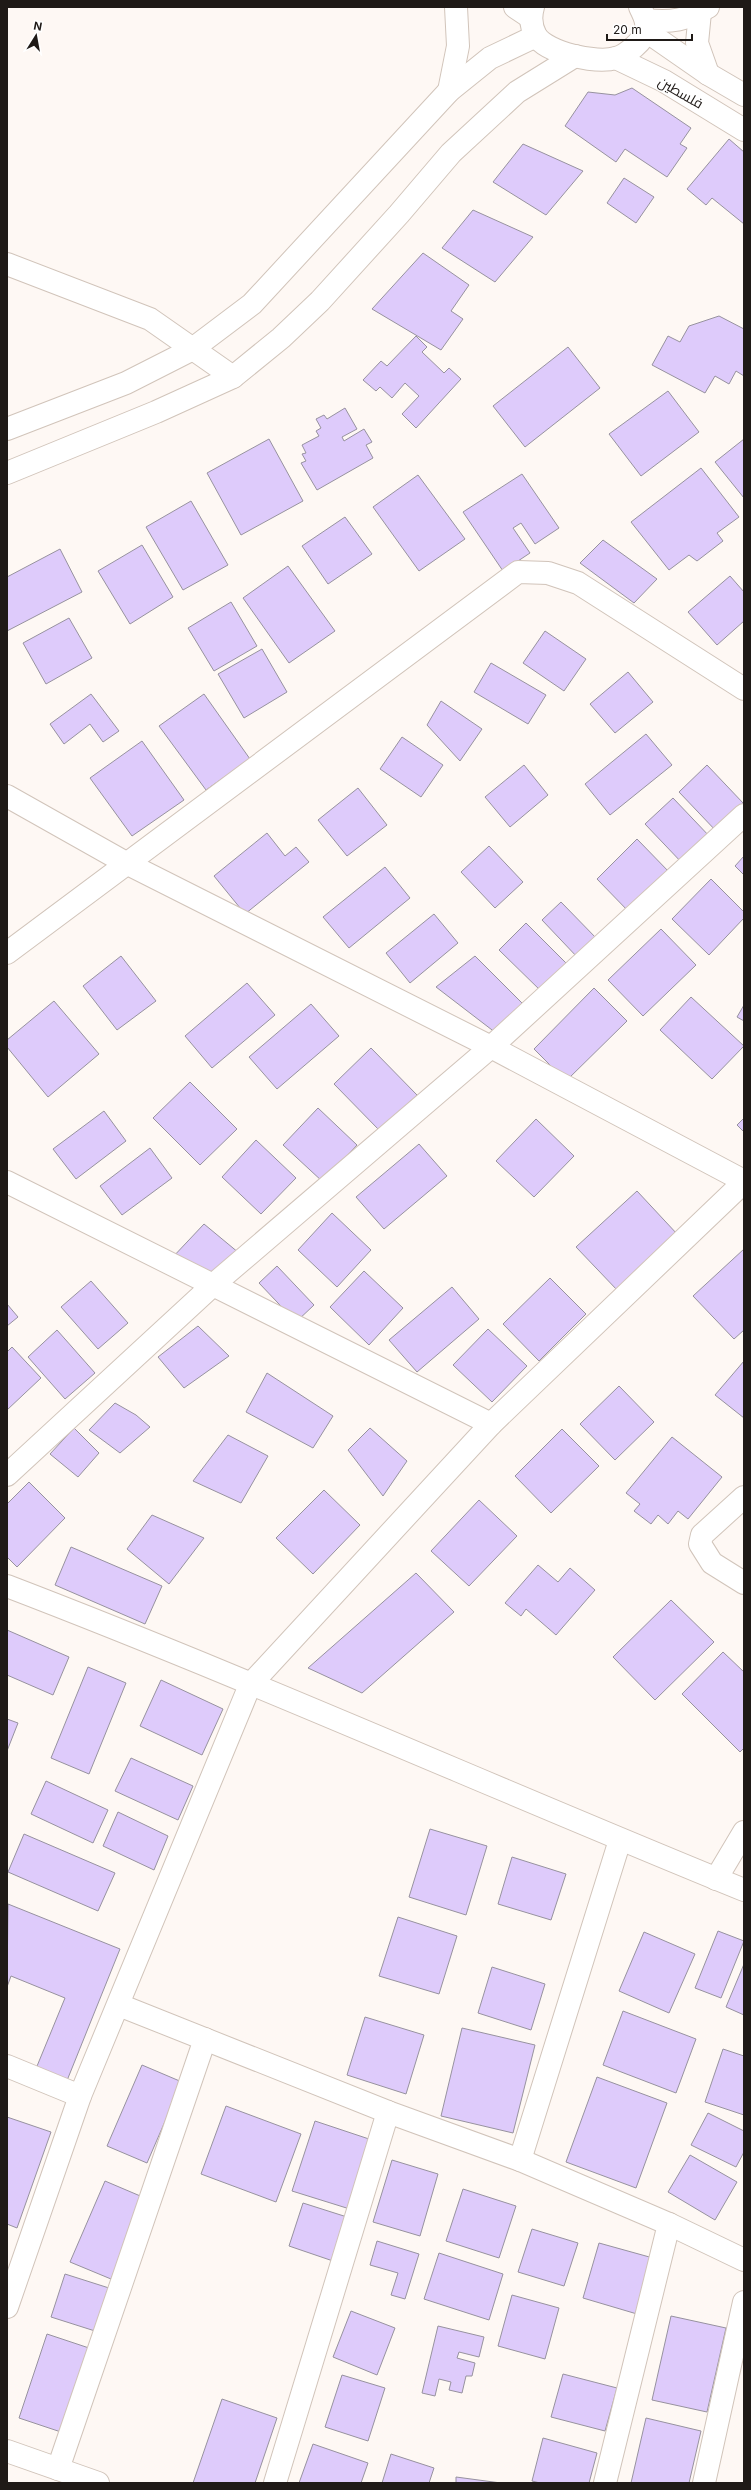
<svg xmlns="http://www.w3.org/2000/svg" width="751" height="2490" font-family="Inter,Cairo,sans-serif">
<rect width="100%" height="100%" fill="#fef8f4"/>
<!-- building -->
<g fill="#decbfb" stroke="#97929f">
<path d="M 632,88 L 691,128 L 680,144 L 687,148 L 667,177 L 625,149 L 616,162 L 565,126 L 588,92 L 615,95 Z"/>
<path d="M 729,139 L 744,152 L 744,224 L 712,198 L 706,205 L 687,189 Z"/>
<path d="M 523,144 L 583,171 L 546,215 L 493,182 Z"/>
<path d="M 624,178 L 654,197 L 636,223 L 607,203 Z"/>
<path d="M 473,210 L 533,237 L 495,282 L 442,248 Z"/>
<path d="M 423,253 L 469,285 L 451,311 L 463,319 L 441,350 L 372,309 Z"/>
<path d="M 719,316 L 744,329 L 744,376 L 736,371 L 729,384 L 715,376 L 705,393 L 652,365 L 668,336 L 680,342 L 689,326 Z"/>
<path d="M 416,336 L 427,347 L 422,352 L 444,373 L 449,368 L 461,379 L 416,428 L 402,414 L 419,396 L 405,383 L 392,398 L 380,387 L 376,391 L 363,380 L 381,361 L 387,366 Z"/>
<path d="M 568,347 L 600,388 L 525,447 L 493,406 Z"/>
<path d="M 668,391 L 699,432 L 641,476 L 609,434 Z"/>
<path d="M 345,408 L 357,429 L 342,437 L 344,441 L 364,429 L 372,442 L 366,445 L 373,458 L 317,490 L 301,463 L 306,461 L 302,454 L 306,453 L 302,445 L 319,436 L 316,431 L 321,428 L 316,419 L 324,415 L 327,419 Z"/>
<path d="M 269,439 L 303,501 L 241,535 L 207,473 Z"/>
<path d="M 744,439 L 744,498 L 715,462 Z"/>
<path d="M 701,468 L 739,517 L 717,533 L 723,541 L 697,561 L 689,555 L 669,570 L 631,522 Z"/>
<path d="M 522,474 L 559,528 L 535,544 L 521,523 L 513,528 L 530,553 L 503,571 L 463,512 Z"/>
<path d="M 418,475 L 465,539 L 419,571 L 373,507 Z"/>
<path d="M 191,501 L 228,565 L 183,590 L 146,527 Z"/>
<path d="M 345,517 L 372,554 L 328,584 L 302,546 Z"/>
<path d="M 603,540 L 657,579 L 634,603 L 580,563 Z"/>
<path d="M 142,545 L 173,597 L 130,624 L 98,571 Z"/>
<path d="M 60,549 L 82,592 L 7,631 L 7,577 Z"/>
<path d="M 288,566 L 335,631 L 289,663 L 243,598 Z"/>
<path d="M 730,576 L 744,592 L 744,621 L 717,645 L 688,612 Z"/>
<path d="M 231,602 L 257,646 L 214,671 L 188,628 Z"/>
<path d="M 69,618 L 92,658 L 46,684 L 23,643 Z"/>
<path d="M 545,631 L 586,659 L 564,691 L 523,663 Z"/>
<path d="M 262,649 L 287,692 L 244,718 L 218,674 Z"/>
<path d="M 491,663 L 546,695 L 528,724 L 474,692 Z"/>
<path d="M 628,672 L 653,702 L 615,733 L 590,704 Z"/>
<path d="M 91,694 L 119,731 L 103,742 L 90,724 L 64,744 L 50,724 Z"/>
<path d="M 204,694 L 250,759 L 206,790 L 159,726 Z"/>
<path d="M 441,701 L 482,729 L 460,761 L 427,725 Z"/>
<path d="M 646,734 L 672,765 L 610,815 L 585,784 Z"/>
<path d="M 402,737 L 443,765 L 421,797 L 380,769 Z"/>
<path d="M 142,741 L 184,800 L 132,836 L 90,778 Z"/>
<path d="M 524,765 L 548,795 L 510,827 L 485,797 Z"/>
<path d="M 707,765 L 744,804 L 744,809 L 718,833 L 679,792 Z"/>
<path d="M 358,788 L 387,825 L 347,856 L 318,820 Z"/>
<path d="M 673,798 L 712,839 L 684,865 L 645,824 Z"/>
<path d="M 267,833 L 285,856 L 296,847 L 309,862 L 245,914 L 214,876 Z"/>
<path d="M 637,839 L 671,874 L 631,914 L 597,879 Z"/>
<path d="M 489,846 L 523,882 L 495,908 L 461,872 Z"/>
<path d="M 744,856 L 744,875 L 735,866 Z"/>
<path d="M 385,867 L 410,898 L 349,948 L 323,917 Z"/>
<path d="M 711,879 L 744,912 L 744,918 L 709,955 L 672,919 Z"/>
<path d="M 561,902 L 598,940 L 579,959 L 542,920 Z"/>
<path d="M 434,914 L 458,943 L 410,983 L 386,953 Z"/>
<path d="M 526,923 L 570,967 L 543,993 L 499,950 Z"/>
<path d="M 661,929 L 696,965 L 643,1016 L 608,980 Z"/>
<path d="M 121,956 L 156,1001 L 117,1030 L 83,986 Z"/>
<path d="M 475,956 L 526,1007 L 496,1033 L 436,987 Z"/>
<path d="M 247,983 L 275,1015 L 212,1068 L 185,1036 Z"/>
<path d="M 594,988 L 627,1021 L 566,1081 L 534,1049 Z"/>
<path d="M 691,997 L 744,1046 L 712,1079 L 660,1030 Z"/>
<path d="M 54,1001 L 99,1054 L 48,1097 L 7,1047 L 7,1040 Z"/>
<path d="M 311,1004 L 339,1036 L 277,1089 L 249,1057 Z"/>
<path d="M 744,1005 L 744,1021 L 737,1017 Z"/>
<path d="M 371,1048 L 417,1095 L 380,1131 L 334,1084 Z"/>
<path d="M 190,1082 L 237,1129 L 200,1165 L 153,1118 Z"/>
<path d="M 318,1108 L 357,1145 L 323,1182 L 283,1145 Z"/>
<path d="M 104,1111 L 126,1141 L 76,1179 L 53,1149 Z"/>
<path d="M 744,1118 L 744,1132 L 737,1125 Z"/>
<path d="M 536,1119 L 574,1156 L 534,1197 L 496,1161 Z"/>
<path d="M 256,1140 L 296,1178 L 261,1214 L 222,1177 Z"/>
<path d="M 419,1144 L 447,1176 L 384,1229 L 356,1197 Z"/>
<path d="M 150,1148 L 172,1178 L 122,1215 L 100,1186 Z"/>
<path d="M 637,1191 L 678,1235 L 618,1291 L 576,1247 Z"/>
<path d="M 332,1213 L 371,1250 L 337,1287 L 298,1250 Z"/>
<path d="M 204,1224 L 239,1253 L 213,1278 L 171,1259 Z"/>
<path d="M 744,1249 L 744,1330 L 734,1339 L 693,1296 Z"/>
<path d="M 277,1266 L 314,1305 L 296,1322 L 259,1283 Z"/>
<path d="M 364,1271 L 403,1308 L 369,1345 L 330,1307 Z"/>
<path d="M 550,1278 L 586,1314 L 539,1361 L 503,1324 Z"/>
<path d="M 91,1281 L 128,1323 L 98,1349 L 61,1307 Z"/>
<path d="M 452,1287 L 479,1319 L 417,1372 L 389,1340 Z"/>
<path d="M 7,1304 L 18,1317 L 7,1326 Z"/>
<path d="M 198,1326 L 229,1356 L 184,1388 L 158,1357 Z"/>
<path d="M 488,1329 L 527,1366 L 492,1402 L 453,1365 Z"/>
<path d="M 57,1330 L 95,1373 L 65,1399 L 28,1357 Z"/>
<path d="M 12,1347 L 41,1378 L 7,1410 L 7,1352 Z"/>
<path d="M 744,1361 L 744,1418 L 715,1395 Z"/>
<path d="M 267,1373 L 333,1416 L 313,1448 L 246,1412 Z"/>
<path d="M 619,1386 L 654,1422 L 615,1460 L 580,1424 Z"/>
<path d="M 115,1403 L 136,1415 L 150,1427 L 120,1453 L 89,1430 Z"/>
<path d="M 74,1428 L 99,1453 L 78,1477 L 50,1454 Z"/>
<path d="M 370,1428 L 407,1461 L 383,1496 L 348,1450 Z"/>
<path d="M 562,1429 L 599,1466 L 551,1513 L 515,1476 Z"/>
<path d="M 228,1435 L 268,1456 L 241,1503 L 193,1481 Z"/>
<path d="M 672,1437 L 722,1477 L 688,1519 L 678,1511 L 668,1524 L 658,1515 L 651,1524 L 634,1511 L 640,1504 L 626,1493 Z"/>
<path d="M 29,1482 L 65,1518 L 17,1567 L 7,1557 L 7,1504 Z"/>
<path d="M 324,1490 L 360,1525 L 313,1574 L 276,1538 Z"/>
<path d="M 479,1500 L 517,1536 L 469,1586 L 431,1551 Z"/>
<path d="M 152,1515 L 204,1538 L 169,1584 L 127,1549 Z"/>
<path d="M 71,1547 L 162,1586 L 145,1624 L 55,1585 Z"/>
<path d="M 538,1565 L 558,1582 L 570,1568 L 595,1590 L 556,1635 L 526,1609 L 521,1616 L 505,1603 Z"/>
<path d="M 416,1573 L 454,1612 L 362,1693 L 308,1668 Z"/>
<path d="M 671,1600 L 714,1642 L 655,1700 L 613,1657 Z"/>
<path d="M 7,1630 L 69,1657 L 53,1695 L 7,1675 Z"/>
<path d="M 723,1652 L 744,1672 L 744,1748 L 740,1752 L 682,1694 Z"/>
<path d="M 88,1667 L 126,1683 L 89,1774 L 51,1758 Z"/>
<path d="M 161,1680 L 223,1709 L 202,1755 L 140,1726 Z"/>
<path d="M 7,1719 L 18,1723 L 7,1751 Z"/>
<path d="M 131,1758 L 193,1786 L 178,1820 L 115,1791 Z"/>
<path d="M 46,1781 L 108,1810 L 93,1843 L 31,1814 Z"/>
<path d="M 118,1812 L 168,1836 L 154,1870 L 103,1846 Z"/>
<path d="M 430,1829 L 487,1846 L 466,1915 L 409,1897 Z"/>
<path d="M 24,1834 L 115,1873 L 98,1911 L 8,1872 Z"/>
<path d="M 512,1857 L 566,1874 L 551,1920 L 498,1904 Z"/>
<path d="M 8,1904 L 120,1949 L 66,2083 L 35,2071 L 65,1998 L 11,1976 L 7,1987 Z"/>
<path d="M 398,1917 L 457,1936 L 439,1994 L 379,1976 Z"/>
<path d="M 718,1931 L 744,1941 L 721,1998 L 695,1988 Z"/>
<path d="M 644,1932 L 695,1954 L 669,2013 L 619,1991 Z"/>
<path d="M 744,1964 L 744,2015 L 726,2007 Z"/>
<path d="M 492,1967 L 545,1984 L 531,2030 L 478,2013 Z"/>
<path d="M 623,2011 L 696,2039 L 676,2093 L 603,2065 Z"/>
<path d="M 365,2017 L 424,2035 L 406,2094 L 347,2075 Z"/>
<path d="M 462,2028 L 535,2045 L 513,2133 L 441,2116 Z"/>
<path d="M 723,2049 L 744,2056 L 744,2115 L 705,2102 Z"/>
<path d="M 142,2065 L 182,2082 L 147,2163 L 107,2146 Z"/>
<path d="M 597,2077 L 667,2103 L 636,2188 L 566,2162 Z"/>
<path d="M 226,2106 L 301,2134 L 276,2202 L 201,2174 Z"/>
<path d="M 708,2113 L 744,2131 L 744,2152 L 736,2167 L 691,2145 Z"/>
<path d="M 7,2117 L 51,2132 L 17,2228 L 7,2224 Z"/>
<path d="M 315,2121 L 375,2141 L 353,2210 L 292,2191 Z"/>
<path d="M 690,2155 L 737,2182 L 715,2220 L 668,2192 Z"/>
<path d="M 392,2160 L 438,2174 L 420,2236 L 373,2222 Z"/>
<path d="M 105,2181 L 145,2198 L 111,2279 L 70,2262 Z"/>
<path d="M 463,2189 L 516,2206 L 499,2258 L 446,2241 Z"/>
<path d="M 303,2203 L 347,2217 L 333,2261 L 289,2246 Z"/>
<path d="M 532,2229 L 578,2243 L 564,2286 L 518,2272 Z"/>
<path d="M 377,2241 L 419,2254 L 405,2299 L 391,2295 L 398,2273 L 370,2265 Z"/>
<path d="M 599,2243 L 653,2258 L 637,2314 L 583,2298 Z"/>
<path d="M 439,2253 L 503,2274 L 489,2320 L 424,2299 Z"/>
<path d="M 65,2274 L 109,2288 L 95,2331 L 51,2317 Z"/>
<path d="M 512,2295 L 559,2308 L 545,2359 L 498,2346 Z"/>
<path d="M 351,2311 L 395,2328 L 377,2375 L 333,2357 Z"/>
<path d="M 671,2316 L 726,2328 L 707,2412 L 652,2400 Z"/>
<path d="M 438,2326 L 484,2337 L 479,2357 L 459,2352 L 457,2358 L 475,2363 L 472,2376 L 466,2376 L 462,2393 L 449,2390 L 451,2382 L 439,2379 L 435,2396 L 422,2393 Z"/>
<path d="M 47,2334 L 89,2348 L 61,2432 L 19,2418 Z"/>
<path d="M 563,2374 L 617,2388 L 605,2431 L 551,2417 Z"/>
<path d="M 342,2375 L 385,2388 L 368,2441 L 325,2427 Z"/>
<path d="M 222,2399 L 277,2418 L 255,2483 L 193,2483 Z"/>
<path d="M 646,2418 L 701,2431 L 689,2483 L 631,2483 Z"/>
<path d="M 543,2438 L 597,2453 L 589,2483 L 540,2483 L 532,2481 Z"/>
<path d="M 313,2444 L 368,2463 L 361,2483 L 299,2483 Z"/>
<path d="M 391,2454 L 434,2468 L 429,2483 L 382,2483 Z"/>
<path d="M 456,2477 L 501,2483 L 456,2483 Z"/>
</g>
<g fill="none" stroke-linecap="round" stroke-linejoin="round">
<!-- minor casing -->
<g stroke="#d1c4ba" stroke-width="24">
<g id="minor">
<path d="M 515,7 L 530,17"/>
<path d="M 449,91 L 458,46 L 456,7"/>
<path d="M 7,264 L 150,319 L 233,377"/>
<path d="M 7,429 L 126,383 L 191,350 L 252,304 L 449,91 L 490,58 L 536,36"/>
<path d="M 7,473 L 156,412 L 233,377 L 281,338 L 320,301 L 399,214 L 451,153 L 517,92 L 575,56"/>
<path d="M 7,796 L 126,863 L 491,1047 L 744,1181"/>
<path d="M 7,953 L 518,572 L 548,573 L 578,583 L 744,689"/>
<path d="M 7,1182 L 491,1424"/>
<path d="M 7,1475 L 213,1285 L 491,1047 L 744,815"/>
<path d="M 744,1497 L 702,1535 L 700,1544 L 712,1563 L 744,1583"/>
<path d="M 7,1586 C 255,1681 498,1790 744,1890"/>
<path d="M 716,1879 L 744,1832"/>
<path d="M 119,2005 L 388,2112 L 520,2160 L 669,2224 L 744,2260"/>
<path d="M 7,2066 L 80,2096"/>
<path d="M 520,2160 L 620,1840"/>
<path d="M 7,2307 L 80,2096 L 250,1685 L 491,1424 L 744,1182"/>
<path d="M 7,2451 L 98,2483"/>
<path d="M 58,2469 L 205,2039"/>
<path d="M 275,2483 L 388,2112"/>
<path d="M 605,2483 L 669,2224"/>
<path d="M 704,2483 L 744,2302"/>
</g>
</g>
<!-- major casing -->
<g stroke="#d1c4ba" stroke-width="24">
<g id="major">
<path d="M 533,7 C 530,17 531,27 536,36 C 547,53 597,64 616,58 C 625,56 645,40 646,30 C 648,21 643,14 640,7"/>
<path d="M 700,12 L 697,43 L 708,74"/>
<path d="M 646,20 C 672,23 686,20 708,7"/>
<path d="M 646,31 L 708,74 L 744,95"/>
<path d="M 616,58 L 664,81 L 744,130"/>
</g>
</g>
<!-- minor -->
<use href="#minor" stroke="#fff" stroke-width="22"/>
<!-- major -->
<use href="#major" stroke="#fff" stroke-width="22"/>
</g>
<g text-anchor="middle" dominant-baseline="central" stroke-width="3" stroke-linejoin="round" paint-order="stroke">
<!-- street labels -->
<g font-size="14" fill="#1f1a17" stroke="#fff">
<text transform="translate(681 92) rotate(30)">فلسطين</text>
</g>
</g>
<!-- border -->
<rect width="751" height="2490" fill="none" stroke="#1f1a17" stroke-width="16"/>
<!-- north arrow -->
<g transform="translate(36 36) rotate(11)" stroke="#ffffff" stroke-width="3" paint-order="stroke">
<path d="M0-3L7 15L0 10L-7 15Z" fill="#1f1a17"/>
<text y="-6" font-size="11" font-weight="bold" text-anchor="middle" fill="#1f1a17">N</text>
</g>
<!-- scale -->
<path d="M607 34v6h85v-6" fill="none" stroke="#1f1a17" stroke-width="2"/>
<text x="613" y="34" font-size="12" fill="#1f1a17" stroke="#ffffff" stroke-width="3" paint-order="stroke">20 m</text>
</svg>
